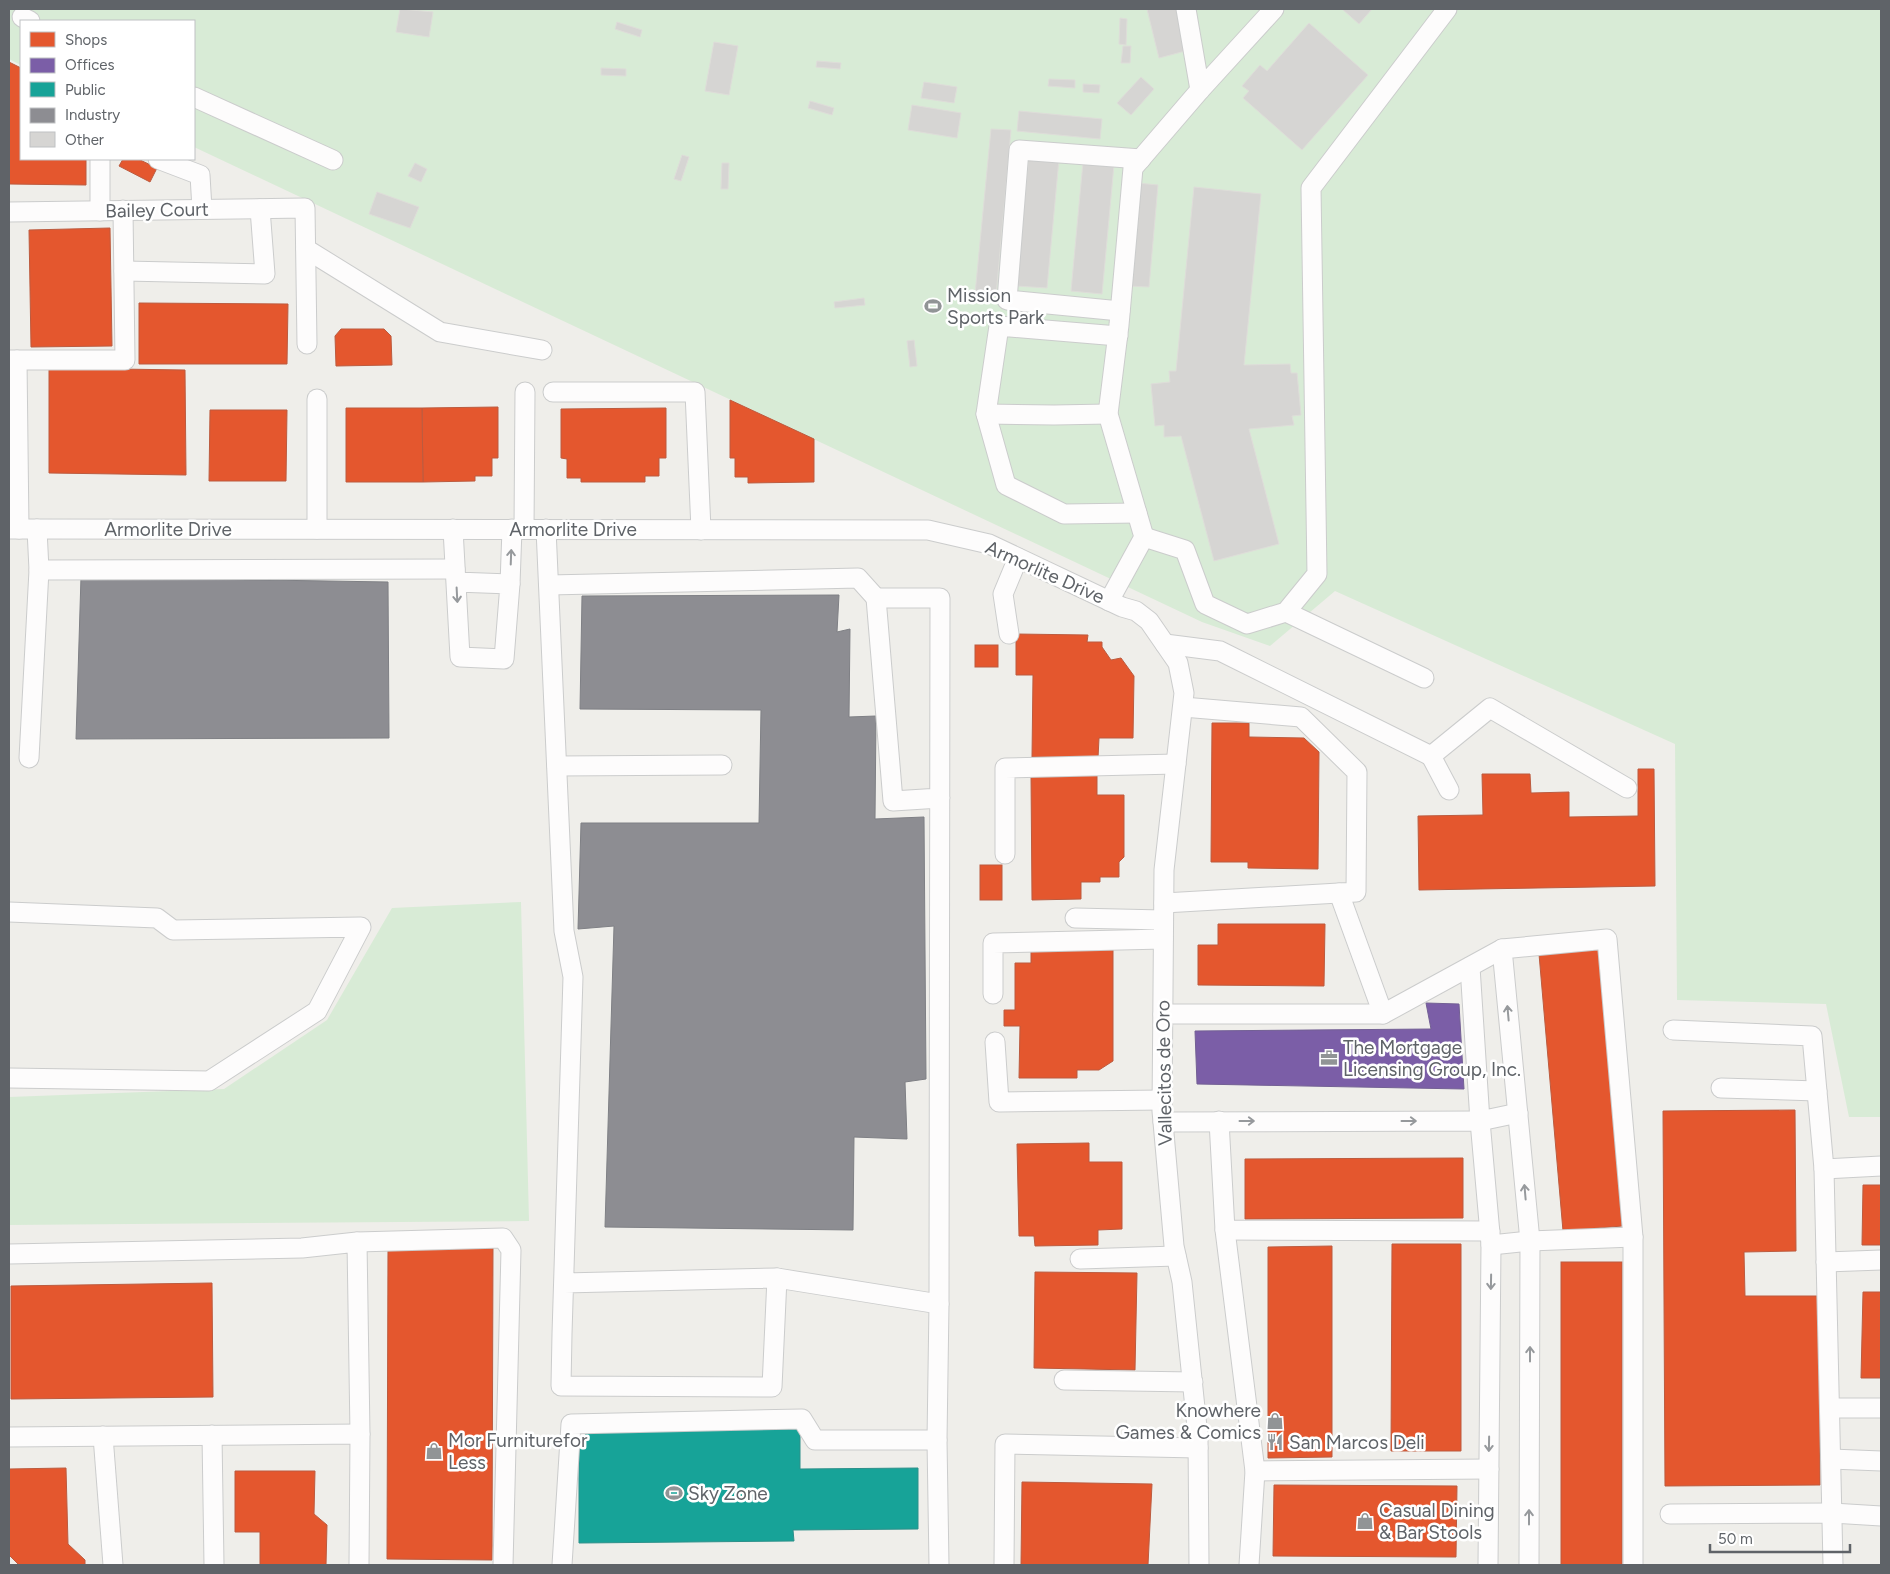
<svg xmlns="http://www.w3.org/2000/svg" width="1890" height="1574" font-family="Figtree,sans-serif">
<rect width="100%" height="100%" fill="#efeeea"/>
<!-- green -->
<g fill="#d8ebd6">
<path d="M 9,9 L 1881,9 L 1881,1117 L 1849,1117 L 1826,1004 L 1677,1000 L 1675,744 L 1335,591 L 1270,646 L 1202,622 L 194,147 L 194,21 L 21,21 L 21,65 L 9,59 Z"/>
<path d="M 521,902 L 529,1221 L 9,1225 L 9,1097 L 224,1089 L 327,1020 L 392,908 Z"/>
</g>
<!-- shops -->
<g fill="#e4572e" stroke="#bc5b3f">
<path d="M 9,62 L 21,68 L 21,159 L 86,159 L 86,185 L 9,184 Z"/>
<path d="M 123,159 L 138,159 L 157,168 L 150,182 L 119,166 Z"/>
<path d="M 110,228 L 112,346 L 31,347 L 29,230 Z"/>
<path d="M 139,303 L 288,304 L 287,364 L 139,364 Z"/>
<path d="M 341,329 L 384,329 L 391,336 L 392,365 L 336,366 L 335,336 Z"/>
<path d="M 49,368 L 185,370 L 186,475 L 49,473 Z"/>
<path d="M 730,400 L 814,439 L 814,482 L 748,483 L 748,477 L 735,477 L 735,458 L 730,458 Z"/>
<path d="M 498,407 L 498,458 L 492,458 L 492,476 L 475,476 L 475,481 L 423,482 L 422,408 Z"/>
<path d="M 346,408 L 422,408 L 423,482 L 346,482 Z"/>
<path d="M 666,408 L 666,458 L 659,458 L 659,476 L 645,476 L 645,482 L 581,482 L 581,478 L 567,478 L 567,459 L 561,458 L 561,409 Z"/>
<path d="M 210,410 L 287,410 L 286,481 L 209,481 Z"/>
<path d="M 1016,634 L 1088,635 L 1087,642 L 1102,642 L 1102,647 L 1111,660 L 1121,658 L 1134,676 L 1133,738 L 1099,738 L 1098,758 L 1032,757 L 1033,675 L 1016,675 Z"/>
<rect x="975" y="645" width="23" height="22"/>
<path d="M 1212,723 L 1249,723 L 1249,737 L 1304,738 L 1319,752 L 1318,869 L 1248,868 L 1248,862 L 1211,862 Z"/>
<path d="M 1638,769 L 1654,769 L 1655,886 L 1419,890 L 1418,816 L 1483,815 L 1482,774 L 1530,774 L 1531,793 L 1569,792 L 1569,817 L 1638,816 Z"/>
<path d="M 1097,773 L 1097,795 L 1124,795 L 1124,857 L 1119,862 L 1119,877 L 1100,877 L 1100,882 L 1081,882 L 1081,899 L 1032,900 L 1031,774 Z"/>
<rect x="980" y="865" width="22" height="35"/>
<path d="M 1218,924 L 1325,924 L 1324,986 L 1198,985 L 1198,945 L 1218,945 Z"/>
<path d="M 1031,949 L 1113,949 L 1113,1061 L 1099,1070 L 1077,1070 L 1077,1078 L 1019,1078 L 1020,1026 L 1004,1026 L 1004,1010 L 1015,1010 L 1015,963 L 1031,963 Z"/>
<path d="M 1599,949 L 1622,1226 L 1563,1231 L 1539,954 Z"/>
<path d="M 1795,1110 L 1796,1251 L 1744,1252 L 1745,1296 L 1819,1296 L 1820,1485 L 1665,1486 L 1663,1111 Z"/>
<path d="M 1089,1143 L 1089,1162 L 1122,1162 L 1122,1229 L 1098,1230 L 1098,1245 L 1035,1246 L 1034,1236 L 1019,1236 L 1017,1144 Z"/>
<path d="M 1463,1158 L 1463,1218 L 1245,1219 L 1245,1159 Z"/>
<path d="M 1863,1185 L 1881,1185 L 1881,1245 L 1862,1245 Z"/>
<path d="M 1392,1244 L 1461,1244 L 1461,1451 L 1391,1451 Z"/>
<path d="M 1332,1246 L 1332,1457 L 1268,1458 L 1268,1247 Z"/>
<path d="M 388,1247 L 493,1247 L 492,1560 L 387,1559 Z"/>
<rect x="1561" y="1262" width="61" height="303"/>
<path d="M 1035,1272 L 1137,1273 L 1135,1370 L 1034,1368 Z"/>
<path d="M 212,1283 L 213,1397 L 11,1399 L 11,1286 Z"/>
<path d="M 1863,1292 L 1881,1292 L 1881,1378 L 1861,1378 Z"/>
<path d="M 66,1468 L 68,1544 L 85,1560 L 85,1565 L 19,1565 L 9,1555 L 9,1469 Z"/>
<path d="M 235,1471 L 315,1471 L 314,1514 L 327,1525 L 326,1565 L 260,1565 L 260,1532 L 235,1532 Z"/>
<path d="M 1022,1482 L 1152,1484 L 1148,1565 L 1021,1565 Z"/>
<path d="M 1274,1485 L 1457,1486 L 1456,1557 L 1273,1556 Z"/>
</g>
<!-- offices -->
<path fill="#7b5ea7" stroke="#736094" d="M 1426,1003 L 1459,1004 L 1464,1089 L 1197,1084 L 1195,1031 L 1431,1029 Z"/>
<!-- public -->
<path fill="#17a398" stroke="#2d908a" d="M 800,1429 L 800,1469 L 918,1468 L 918,1529 L 793,1530 L 794,1541 L 579,1543 L 579,1442 L 590,1430 Z"/>
<!-- industry -->
<g fill="#8d8d92" stroke="#7f8085">
<path d="M 81,577 L 388,582 L 389,738 L 76,739 Z"/>
<path d="M 839,595 L 837,632 L 850,629 L 849,717 L 876,716 L 875,819 L 924,817 L 926,1079 L 905,1082 L 907,1139 L 854,1137 L 853,1230 L 605,1227 L 614,926 L 578,929 L 581,823 L 759,823 L 761,710 L 580,709 L 582,596 Z"/>
</g>
<!-- building -->
<g fill="#d6d5d3" stroke="#deddd9">
<path d="M 400,9 L 433,12 L 429,37 L 396,32 Z"/>
<path d="M 1147,9 L 1179,9 L 1189,50 L 1159,58 Z"/>
<path d="M 1342,9 L 1372,9 L 1359,24 Z"/>
<path d="M 1120,18 L 1127,19 L 1126,45 L 1119,44 Z"/>
<path d="M 617,22 L 642,30 L 640,37 L 615,29 Z"/>
<path d="M 1309,23 L 1368,75 L 1302,150 L 1243,98 L 1249,91 L 1242,86 L 1260,65 L 1267,71 Z"/>
<path d="M 714,42 L 738,46 L 729,95 L 705,91 Z"/>
<path d="M 1123,46 L 1131,46 L 1130,63 L 1121,63 Z"/>
<path d="M 817,61 L 841,63 L 840,69 L 816,67 Z"/>
<path d="M 601,68 L 626,69 L 626,76 L 601,75 Z"/>
<path d="M 1141,77 L 1154,89 L 1131,115 L 1117,103 Z"/>
<path d="M 1049,79 L 1075,80 L 1075,88 L 1048,86 Z"/>
<path d="M 924,82 L 957,87 L 954,103 L 921,98 Z"/>
<path d="M 1083,84 L 1100,85 L 1099,93 L 1083,92 Z"/>
<path d="M 810,101 L 834,108 L 832,115 L 808,108 Z"/>
<path d="M 912,105 L 961,113 L 957,138 L 908,130 Z"/>
<path d="M 1019,111 L 1102,119 L 1100,139 L 1017,131 Z"/>
<path d="M 991,129 L 1011,130 L 996,296 L 975,294 Z"/>
<path d="M 682,155 L 689,157 L 681,181 L 674,179 Z"/>
<path d="M 1029,156 L 1059,159 L 1047,288 L 1016,286 Z"/>
<path d="M 1083,162 L 1114,165 L 1102,294 L 1071,291 Z"/>
<path d="M 415,163 L 427,169 L 421,182 L 408,176 Z"/>
<path d="M 722,163 L 729,163 L 728,189 L 721,189 Z"/>
<path d="M 1137,183 L 1158,185 L 1149,287 L 1129,286 Z"/>
<path d="M 1194,187 L 1261,194 L 1244,365 L 1290,364 L 1291,373 L 1297,373 L 1301,415 L 1292,416 L 1294,425 L 1249,429 L 1279,544 L 1214,561 L 1181,436 L 1164,437 L 1164,425 L 1155,426 L 1151,384 L 1170,382 L 1169,371 L 1176,371 Z"/>
<path d="M 377,192 L 419,207 L 410,228 L 369,214 Z"/>
<path d="M 864,298 L 865,305 L 835,308 L 834,302 Z"/>
<path d="M 914,340 L 917,366 L 910,367 L 907,341 Z"/>
</g>
<g fill="none" stroke-linecap="round" stroke-linejoin="round">
<!-- minor casing -->
<g stroke="#cbcccc" stroke-width="21">
<g id="minor">
<path d="M 1186,9 L 1200,90 L 1274,9"/>
<path d="M 22,17 L 30,21"/>
<path d="M 194,97 L 333,160"/>
<path d="M 100,159 L 100,211"/>
<path d="M 158,159 L 200,175 L 202,209"/>
<path d="M 9,212 L 305,208 L 307,344"/>
<path d="M 306,249 L 440,332 L 542,350"/>
<path d="M 124,271 L 265,274 L 260,209"/>
<path d="M 1120,311 L 1007,300 L 1019,150 L 1141,159"/>
<path d="M 1118,336 L 999,326 L 986,414 L 1006,485 L 1064,514 L 1137,513"/>
<path d="M 9,360 L 125,360 L 123,210"/>
<path d="M 17,360 L 19,529"/>
<path d="M 553,392 L 695,392 L 701,530"/>
<path d="M 317,399 L 317,529"/>
<path d="M 986,414 L 1054,415 L 1108,414"/>
<path d="M 9,529 L 928,530 L 989,544 L 1122,607 L 1136,611 L 1149,621 L 1178,663 L 1184,693 L 1164,870 L 1162,1111 L 1174,1246 L 1182,1282 L 1198,1437 L 1199,1565"/>
<path d="M 453,529 L 460,657 L 504,659 L 510,584 L 456,582"/>
<path d="M 524,529 L 525,392"/>
<path d="M 546,529 L 564,931 L 573,977 L 562,1334 L 561,1386 L 772,1387 L 777,1278 L 564,1283"/>
<path d="M 1144,537 L 1185,550 L 1205,604 L 1247,624 L 1286,612 L 1317,574 L 1311,188 L 1447,9"/>
<path d="M 39,570 L 455,569"/>
<path d="M 510,584 L 512,529"/>
<path d="M 549,585 L 858,578 L 876,598"/>
<path d="M 1109,601 L 1144,537 L 1108,414 L 1119,325 L 1133,168 L 1200,90"/>
<path d="M 1286,612 L 1424,678"/>
<path d="M 1009,634 L 1003,594 L 1018,558"/>
<path d="M 1165,644 L 1220,651 L 1431,756 L 1490,708 L 1627,788"/>
<path d="M 1431,756 L 1449,790"/>
<path d="M 29,758 L 39,570 L 37,529"/>
<path d="M 557,766 L 722,765"/>
<path d="M 1005,854 L 1005,768 L 1176,764"/>
<path d="M 1339,893 L 1383,1014"/>
<path d="M 1164,903 L 1356,892 L 1357,772 L 1301,717 L 1183,707"/>
<path d="M 9,912 L 157,918 L 173,930 L 361,927 L 317,1011 L 209,1081 L 9,1078"/>
<path d="M 1075,918 L 1163,920"/>
<path d="M 1502,949 L 1530,1241 L 1529,1565"/>
<path d="M 1470,967 L 1480,1121 L 1518,1113"/>
<path d="M 993,994 L 993,943 L 1163,939"/>
<path d="M 1163,1014 L 1383,1014 L 1502,949 L 1607,939 L 1633,1237 L 1633,1565"/>
<path d="M 1673,1030 L 1812,1036 L 1824,1169 L 1881,1166"/>
<path d="M 995,1042 L 999,1102 L 1162,1100"/>
<path d="M 1721,1088 L 1817,1091"/>
<path d="M 1219,1121 L 1225,1230 L 1490,1231"/>
<path d="M 1163,1122 L 1480,1121 L 1491,1245 L 1488,1565"/>
<path d="M 1824,1169 L 1833,1565"/>
<path d="M 1225,1230 L 1255,1471 L 1249,1565"/>
<path d="M 357,1242 L 503,1238 L 511,1250 L 503,1565"/>
<path d="M 1491,1245 L 1530,1241 L 1633,1237"/>
<path d="M 9,1254 L 302,1248 L 357,1242 L 360,1434"/>
<path d="M 1080,1259 L 1176,1256"/>
<path d="M 1826,1262 L 1881,1260"/>
<path d="M 777,1278 L 939,1304 L 937,1440 L 939,1565"/>
<path d="M 939,1304 L 940,598 L 876,598 L 893,801 L 940,798"/>
<path d="M 1064,1380 L 1193,1382"/>
<path d="M 1830,1408 L 1881,1408"/>
<path d="M 212,1435 L 214,1565"/>
<path d="M 103,1436 L 113,1565"/>
<path d="M 9,1437 L 360,1434 L 359,1565"/>
<path d="M 1831,1459 L 1881,1461"/>
<path d="M 1255,1471 L 1489,1469"/>
<path d="M 1670,1514 L 1832,1513 L 1881,1516"/>
<path d="M 562,1565 L 571,1424 L 802,1419 L 815,1440 L 937,1440"/>
<path d="M 1004,1565 L 1005,1444 L 1198,1448"/>
</g>
</g>
<!-- minor -->
<use href="#minor" stroke="#fdfcfc" stroke-width="19"/>
</g>
<!-- one-way arrows -->
<defs><path id="oneway-shaft" d="M-6 0H5M1.5-3L5.5 0L1.5 3" fill="none" stroke-width="1.6" stroke-linecap="round" stroke-linejoin="round" transform="scale(1.25)"/></defs>
<g stroke="#96999c">
<use href="#oneway-shaft" transform="translate(511 557) rotate(-88)"/>
<use href="#oneway-shaft" transform="translate(457 595) rotate(87)"/>
<use href="#oneway-shaft" transform="translate(1508 1013) rotate(-95)"/>
<use href="#oneway-shaft" transform="translate(1247 1121)"/>
<use href="#oneway-shaft" transform="translate(1409 1121)"/>
<use href="#oneway-shaft" transform="translate(1525 1192) rotate(-95)"/>
<use href="#oneway-shaft" transform="translate(1491 1282) rotate(91)"/>
<use href="#oneway-shaft" transform="translate(1530 1354) rotate(-90)"/>
<use href="#oneway-shaft" transform="translate(1489 1444) rotate(91)"/>
<use href="#oneway-shaft" transform="translate(1529 1517) rotate(-90)"/>
</g>
<!-- icons -->
<defs>
<g id="stadium-bare" transform="scale(1.35)"><path d="M0-5a6.5 5 0 1 0 0 10a6.5 5 0 1 0 0-10ZM-3.5-1.8h7v3.6h-7Z" fill="#919496" stroke="#fff" stroke-width="2.5" paint-order="stroke"/></g>
<g id="office-bare" transform="scale(1.35)"><path d="M-6-3h4V-5.5h4V-3h4V5H-6ZM-1-4.5V-3h2v-1.5ZM-6 0V1H6V0Z" fill="#919496" stroke="#fff" stroke-width="2.5" paint-order="stroke"/></g>
<g id="shop-bare" transform="scale(1.35)"><path d="M-5-2.5h2.3a2.7 3.5 0 0 1 5.4 0H5L5.5 6h-11ZM-1.5-2.5h3a1.5 2.3 0 0 0-3 0Z" fill="#919496" stroke="#fff" stroke-width="2.5" paint-order="stroke"/></g>
<g id="restaurant-bare" transform="scale(1.35)"><path d="M-5-6h1v4h1v-4h1v4h1v-4h1v5L-1.5 .5V6h-2V.5L-5-1ZM5-6V6H3V1.5H1.5Q1.5-4 5-6Z" fill="#919496" stroke="#fff" stroke-width="2.5" paint-order="stroke"/></g>
</defs>
<g fill-rule="evenodd">
<use href="#stadium-bare" x="933" y="306"/>
<use href="#office-bare" x="1329" y="1058"/>
<use href="#shop-bare" x="1275" y="1421"/>
<use href="#restaurant-bare" x="1275" y="1442"/>
<use href="#shop-bare" x="434" y="1451"/>
<use href="#stadium-bare" x="674" y="1493"/>
<use href="#shop-bare" x="1365" y="1521"/>
</g>
<g text-anchor="middle" dominant-baseline="central" stroke-width="5" stroke-linejoin="round" paint-order="stroke">
<!-- street labels -->
<g font-size="19" fill="#5f6368" stroke="#fff">
<text transform="translate(157 210) rotate(-1)">Bailey Court</text>
<text x="168" y="529">Armorlite Drive</text>
<text x="573" y="529">Armorlite Drive</text>
<text transform="translate(1045 572) rotate(24)">Armorlite Drive</text>
<text transform="translate(1164 1073) rotate(-91)">Vallecitos de Oro</text>
</g>
<!-- poi labels -->
<g font-size="19" fill="#5f6368" stroke="#fff" text-anchor="start">
<text x="947" y="295">Mission<tspan x="947" dy="22">Sports Park</tspan></text>
<text x="1343" y="1047">The Mortgage<tspan x="1343" dy="22">Licensing Group, Inc.</tspan></text>
<text x="1261" y="1410" text-anchor="end">Knowhere<tspan x="1261" dy="22">Games &amp; Comics</tspan></text>
<text x="448" y="1440">Mor Furniturefor<tspan x="448" dy="22">Less</tspan></text>
<text x="1289" y="1442">San Marcos Deli</text>
<text x="688" y="1493">Sky Zone</text>
<text x="1379" y="1510">Casual Dining<tspan x="1379" dy="22">&amp; Bar Stools</tspan></text>
</g>
</g>
<!-- border -->
<rect width="1890" height="1574" fill="none" stroke="#5f6368" stroke-width="20"/>
<!-- legend -->
<rect x="20" y="20" width="175" height="140" fill="#ffffff" stroke="#bfc1c3"/>
<rect x="30" y="32" width="25" height="15" fill="#e4572e" stroke="#bfc1c3"/>
<text x="65" y="45" font-size="15" fill="#5f6368">Shops</text>
<rect x="30" y="58" width="25" height="15" fill="#7b5ea7" stroke="#bfc1c3"/>
<text x="65" y="70" font-size="15" fill="#5f6368">Offices</text>
<rect x="30" y="82" width="25" height="15" fill="#17a398" stroke="#bfc1c3"/>
<text x="65" y="95" font-size="15" fill="#5f6368">Public</text>
<rect x="30" y="108" width="25" height="15" fill="#8d8d92" stroke="#bfc1c3"/>
<text x="65" y="120" font-size="15" fill="#5f6368">Industry</text>
<rect x="30" y="132" width="25" height="15" fill="#d6d5d3" stroke="#bfc1c3"/>
<text x="65" y="145" font-size="15" fill="#5f6368">Other</text>
<!-- scale -->
<path d="M1710 1544v8h140v-8" fill="none" stroke="#5f6368" stroke-width="2.5"/>
<text x="1718" y="1544" font-size="15" fill="#5f6368" stroke="#ffffff" stroke-width="4" paint-order="stroke">50 m</text>
</svg>
